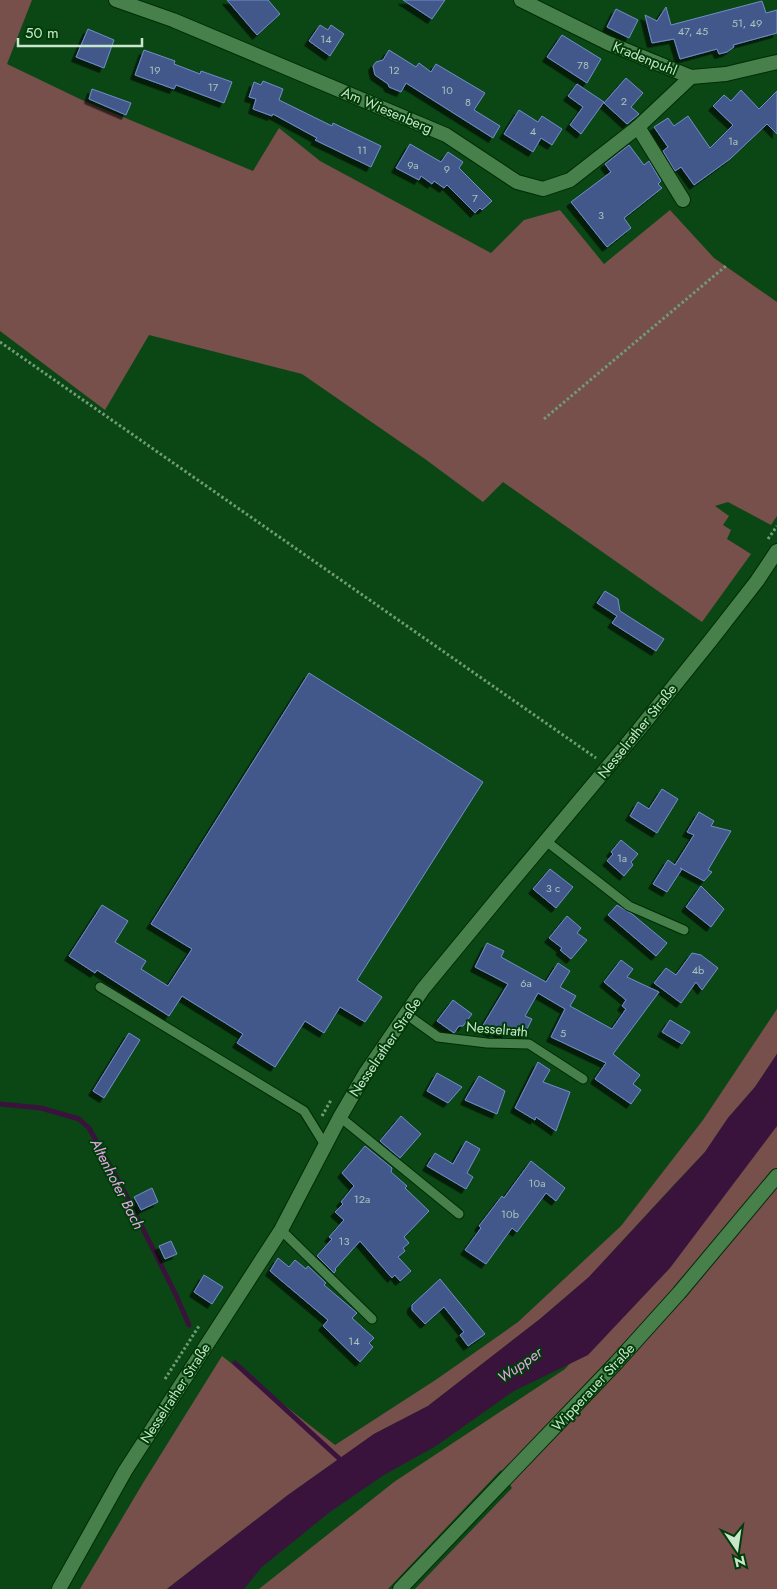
<svg xmlns="http://www.w3.org/2000/svg" width="777" height="1589" font-family="Jost,sans-serif">
<defs>
<filter id="shadow"><feDropShadow dx="-4.5" dy="4.5" stdDeviation="0" flood-color="#0009"/></filter>
</defs>
<rect width="100%" height="100%" fill="#0b4715"/>
<!-- green -->
<g fill="#774f4b">
<path d="M 0,0 L 32,0 L 7,64 L 82,100 L 253,171 L 279,128 L 320,161 L 491,253 L 524,220 L 560,210 L 604,264 L 670,210 L 714,258 L 777,302 L 777,516 L 771,525 L 728,502 L 715,506 L 729,516 L 723,525 L 731,530 L 727,539 L 751,554 L 702,622 L 503,482 L 483,502 L 425,459 L 302,374 L 149,335 L 105,410 L 0,331 Z"/>
<path d="M 777,1009 L 777,1054 L 755,1087 L 728,1118 L 705,1152 L 671,1188 L 589,1277 L 540,1319 L 428,1406 L 374,1434 L 288,1495 L 167,1589 L 80,1589 L 143,1483 L 222,1356 L 335,1445 L 437,1379 L 518,1322 L 621,1226 L 703,1120 Z"/>
<path d="M 777,1113 L 777,1589 L 415,1589 L 512,1488 L 501,1470 L 388,1589 L 259,1589 L 394,1482 L 565,1369 L 733,1177 Z"/>
</g>
<!-- water -->
<path fill="#3a133c" d="M 777,1054 L 777,1126 L 670,1268 L 588,1355 L 514,1391 L 436,1446 L 384,1475 L 330,1512 L 262,1567 L 244,1589 L 167,1589 L 288,1495 L 374,1434 L 428,1406 L 540,1319 L 589,1277 L 705,1152 L 728,1118 L 755,1087 Z"/>
<g fill="none" stroke-linecap="round" stroke-linejoin="round">
<!-- stream -->
<g stroke="#3a133c" stroke-width="5">
<path d="M 0,1104 L 41,1108 L 79,1119 L 89,1128 L 124,1191 L 175,1293 L 189,1325"/>
<path d="M 235,1363 L 343,1462"/>
</g>
</g>
<!-- building -->
<g fill="#43598b" stroke="#718dcb" filter="url(#shadow)">
<path d="M 227,0 L 268,0 L 280,14 L 257,35 Z"/>
<path d="M 403,0 L 445,0 L 432,19 Z"/>
<path d="M 762,1 L 766,13 L 777,10 L 777,33 L 733,45 L 734,47 L 727,52 L 719,54 L 717,49 L 680,59 L 674,39 L 652,43 L 645,15 L 657,21 L 666,7 L 671,25 Z"/>
<path d="M 616,9 L 638,20 L 629,38 L 607,27 Z"/>
<path d="M 320,25 L 328,30 L 331,25 L 344,34 L 330,56 L 309,41 Z"/>
<path d="M 88,29 L 114,40 L 104,68 L 76,57 Z"/>
<path d="M 562,35 L 601,59 L 587,83 L 547,57 Z"/>
<path d="M 144,50 L 175,61 L 174,64 L 200,74 L 201,71 L 232,82 L 224,103 L 176,85 L 174,89 L 135,75 Z"/>
<path d="M 389,50 L 416,67 L 419,63 L 431,72 L 436,64 L 485,93 L 474,110 L 500,126 L 493,138 L 406,83 L 401,92 L 389,87 L 388,84 L 375,75 L 373,66 L 376,62 L 383,60 Z"/>
<path d="M 626,78 L 643,93 L 631,107 L 639,114 L 627,124 L 604,103 Z"/>
<path d="M 263,81 L 283,89 L 279,100 L 332,126 L 333,123 L 381,146 L 371,167 L 315,140 L 317,138 L 273,114 L 272,116 L 253,109 L 256,99 L 249,97 L 254,82 L 261,85 Z"/>
<path d="M 577,84 L 604,102 L 581,134 L 570,125 L 583,107 L 568,96 Z"/>
<path d="M 92,89 L 131,103 L 126,115 L 89,99 Z"/>
<path d="M 741,90 L 759,109 L 777,91 L 777,134 L 767,124 L 730,159 L 694,185 L 681,167 L 675,171 L 663,151 L 668,147 L 654,127 L 668,118 L 674,126 L 688,116 L 710,148 L 733,125 L 713,106 L 724,95 L 731,101 Z"/>
<path d="M 519,110 L 538,122 L 542,116 L 562,129 L 552,145 L 541,138 L 533,152 L 504,134 Z"/>
<path d="M 410,144 L 441,162 L 448,152 L 463,162 L 459,168 L 492,201 L 482,210 L 480,208 L 475,213 L 447,185 L 444,188 L 434,181 L 432,184 L 421,176 L 419,180 L 396,168 Z"/>
<path d="M 629,145 L 644,165 L 649,161 L 661,181 L 658,184 L 662,188 L 624,218 L 631,228 L 607,247 L 571,202 L 611,172 L 605,164 Z"/>
<path d="M 605,591 L 618,599 L 620,611 L 664,639 L 656,651 L 612,623 L 617,616 L 597,603 Z"/>
<path d="M 309,673 L 483,782 L 357,980 L 382,997 L 365,1022 L 340,1007 L 324,1033 L 305,1021 L 275,1067 L 237,1043 L 243,1034 L 182,996 L 169,1016 L 97,970 L 95,973 L 69,956 L 102,905 L 128,921 L 115,942 L 146,961 L 141,969 L 168,986 L 192,949 L 151,924 Z"/>
<path d="M 662,789 L 678,799 L 657,833 L 630,816 L 638,802 L 649,809 Z"/>
<path d="M 699,812 L 714,821 L 711,826 L 731,831 L 708,870 L 712,872 L 704,881 L 680,868 L 682,869 L 667,892 L 653,884 L 668,860 L 675,865 L 694,835 L 687,832 Z"/>
<path d="M 621,840 L 638,854 L 631,862 L 633,865 L 624,876 L 607,861 L 613,854 L 611,852 Z"/>
<path d="M 550,869 L 573,887 L 556,908 L 533,889 Z"/>
<path d="M 701,886 L 724,909 L 711,927 L 686,907 Z"/>
<path d="M 617,905 L 632,914 L 667,943 L 656,956 L 608,915 Z"/>
<path d="M 567,916 L 581,928 L 577,933 L 587,940 L 571,959 L 560,950 L 562,948 L 549,938 Z"/>
<path d="M 487,943 L 504,951 L 501,957 L 546,982 L 558,963 L 570,971 L 560,987 L 576,996 L 570,1006 L 612,1029 L 626,1009 L 622,1006 L 626,1000 L 604,982 L 621,960 L 633,969 L 627,977 L 659,992 L 613,1054 L 640,1075 L 633,1084 L 641,1090 L 631,1104 L 595,1079 L 606,1063 L 551,1037 L 565,1009 L 538,993 L 525,1016 L 532,1019 L 524,1035 L 510,1027 L 504,1036 L 495,1030 L 493,1033 L 482,1027 L 508,984 L 475,967 Z"/>
<path d="M 692,953 L 701,955 L 718,968 L 702,990 L 696,982 L 681,1003 L 654,983 L 666,968 L 676,975 Z"/>
<path d="M 453,1000 L 472,1014 L 463,1026 L 459,1026 L 454,1033 L 437,1021 Z"/>
<path d="M 670,1020 L 690,1032 L 682,1044 L 662,1032 Z"/>
<path d="M 129,1033 L 140,1040 L 104,1098 L 93,1091 Z"/>
<path d="M 538,1062 L 550,1070 L 543,1082 L 570,1092 L 556,1131 L 536,1117 L 535,1120 L 515,1108 Z"/>
<path d="M 437,1073 L 462,1087 L 448,1103 L 427,1091 Z"/>
<path d="M 479,1076 L 505,1091 L 497,1114 L 465,1100 Z"/>
<path d="M 401,1116 L 421,1134 L 400,1158 L 380,1141 Z"/>
<path d="M 466,1141 L 480,1149 L 467,1173 L 473,1177 L 466,1189 L 427,1166 L 435,1153 L 453,1164 Z"/>
<path d="M 365,1146 L 392,1168 L 391,1172 L 407,1186 L 405,1188 L 429,1211 L 404,1237 L 409,1243 L 403,1248 L 405,1251 L 398,1257 L 411,1271 L 400,1281 L 395,1275 L 392,1278 L 360,1241 L 335,1269 L 336,1270 L 334,1273 L 317,1256 L 332,1239 L 329,1237 L 344,1220 L 335,1212 L 343,1204 L 341,1202 L 354,1186 L 342,1173 Z"/>
<path d="M 531,1161 L 565,1188 L 556,1201 L 546,1193 L 517,1232 L 512,1228 L 486,1264 L 465,1250 L 481,1228 L 479,1226 L 502,1196 L 504,1198 Z"/>
<path d="M 152,1188 L 158,1202 L 141,1210 L 134,1197 Z"/>
<path d="M 171,1241 L 177,1254 L 165,1259 L 159,1246 Z"/>
<path d="M 278,1258 L 289,1267 L 295,1260 L 306,1269 L 308,1266 L 326,1283 L 324,1285 L 357,1313 L 352,1318 L 374,1338 L 369,1343 L 373,1347 L 360,1362 L 323,1326 L 328,1320 L 270,1271 Z"/>
<path d="M 204,1275 L 223,1287 L 212,1304 L 194,1292 Z"/>
<path d="M 440,1279 L 485,1334 L 468,1346 L 460,1335 L 464,1332 L 444,1307 L 425,1324 L 412,1310 L 412,1305 Z"/>
</g>
<g fill="none" stroke-linecap="round" stroke-linejoin="round">
<!-- service casing -->
<g stroke="#002b05" stroke-width="11">
<g id="service">
<path d="M 546,841 L 629,906 L 684,930"/>
<path d="M 100,987 L 304,1111 L 325,1145"/>
<path d="M 406,1014 L 438,1037 L 487,1043 L 529,1044 L 583,1079"/>
<path d="M 340,1117 L 459,1214"/>
<path d="M 281,1230 L 372,1319"/>
</g>
</g>
<!-- minor casing -->
<g stroke="#002b05" stroke-width="16">
<g id="minor">
<path d="M 116,0 L 173,20 L 446,135 L 517,182 L 543,189 L 570,180 L 638,127 L 691,77"/>
<path d="M 521,0 L 608,43 L 691,77 L 726,74 L 777,62"/>
<path d="M 638,127 L 683,200"/>
<path d="M 400,1589 L 616,1363 L 679,1293 L 777,1176"/>
</g>
</g>
<!-- secondary casing -->
<g stroke="#002b05" stroke-width="16">
<path id="secondary" d="M 59,1589 L 125,1471 L 281,1230 L 340,1117 L 365,1074 L 423,989 L 503,892 L 637,732 L 711,640 L 757,581 L 777,551"/>
</g>
<!-- path -->
<g stroke="#709c75" stroke-width="3" stroke-dasharray="2.5 2.5" stroke-linecap="butt">
<path d="M 0,342 L 596,758"/>
<path d="M 544,419 L 727,265"/>
<path d="M 768,539 L 777,526"/>
<path d="M 322,1116 L 331,1100"/>
<path d="M 165,1379 L 199,1326"/>
</g>
<!-- service -->
<use href="#service" stroke="#48804b" stroke-width="9"/>
<!-- minor -->
<use href="#minor" stroke="#48804b" stroke-width="14"/>
<!-- secondary -->
<use href="#secondary" stroke="#48804b" stroke-width="14"/>
</g>
<g text-anchor="middle" dominant-baseline="central" stroke-width="4" stroke-linejoin="round" paint-order="stroke">
<!-- number labels -->
<g font-size="11" fill="#a7c3ba">
<text x="747" y="23">51, 49</text>
<text x="693" y="31">47, 45</text>
<text x="326" y="39">14</text>
<text x="583" y="65">78</text>
<text x="155" y="70">19</text>
<text x="394" y="70">12</text>
<text x="213" y="87">17</text>
<text x="447" y="90">10</text>
<text x="624" y="101">2</text>
<text x="468" y="102">8</text>
<text x="533" y="131">4</text>
<text x="733" y="141">1a</text>
<text x="362" y="150">11</text>
<text x="413" y="165">9a</text>
<text x="447" y="169">9</text>
<text x="475" y="198">7</text>
<text x="601" y="215">3</text>
<text x="622" y="858">1a</text>
<text x="553" y="888">3 c</text>
<text x="698" y="970">4b</text>
<text x="526" y="983">6a</text>
<text x="563" y="1033">5</text>
<text x="537" y="1183">10a</text>
<text x="362" y="1199">12a</text>
<text x="510" y="1214">10b</text>
<text x="344" y="1241">13</text>
<text x="354" y="1341">14</text>
</g>
<!-- street labels -->
<g font-size="14" fill="#c8e6c9" stroke="#003c09">
<text transform="translate(645 58) rotate(22)">Kradenpuhl</text>
<text transform="translate(387 110) rotate(23)">Am Wiesenberg</text>
<text transform="translate(637 731) rotate(-51)">Nesselrather Straße</text>
<text transform="translate(497 1029) rotate(5)">Nesselrath</text>
<text transform="translate(385 1047) rotate(-56)">Nesselrather Straße</text>
<text transform="translate(593 1387) rotate(-47)">Wipperauer Straße</text>
<text transform="translate(175 1393) rotate(-57)">Nesselrather Straße</text>
</g>
<!-- water labels -->
<g font-size="15" font-style="italic" fill="#e7a6e9" stroke="#003c09">
<text transform="translate(117 1184) rotate(63)">Altenhofer Bach</text>
<text transform="translate(520 1365) rotate(-35)">Wupper</text>
</g>
</g>
<!-- north arrow -->
<g transform="translate(737 1549) rotate(167)" stroke="#003c09" stroke-width="4" paint-order="stroke">
<path d="M0-4L9 19L0 12L-9 19Z" fill="#c8e6c9"/>
<text y="-8" font-size="14" font-weight="bold" text-anchor="middle" fill="#c8e6c9">N</text>
</g>
<!-- scale -->
<path d="M18 38v8h124v-8" fill="none" stroke="#c8e6c9" stroke-width="2.5"/>
<text x="25" y="38" font-size="15" fill="#c8e6c9" stroke="#003c09" stroke-width="4" paint-order="stroke">50 m</text>
</svg>
